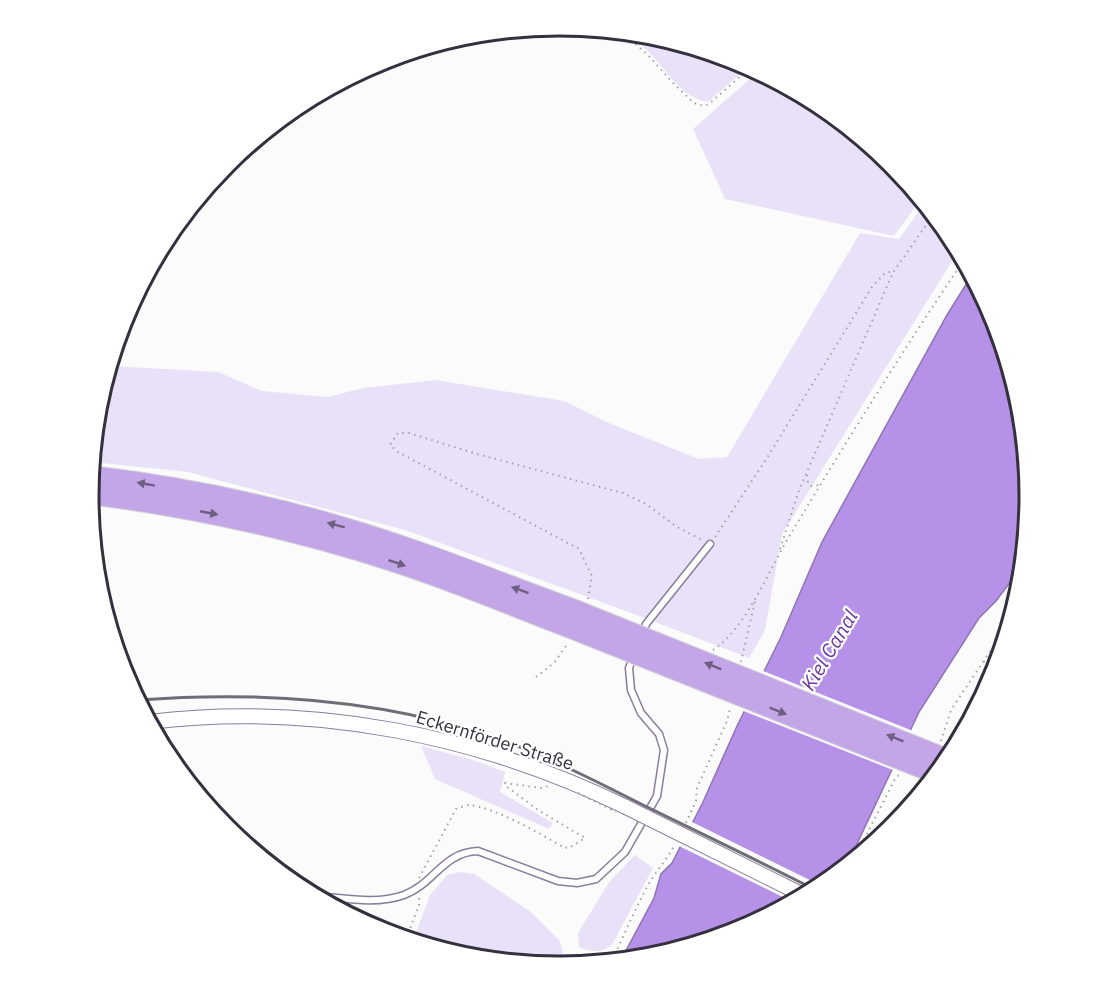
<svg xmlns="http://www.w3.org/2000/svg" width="1119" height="992" font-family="'IBM Plex Sans',sans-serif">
<rect width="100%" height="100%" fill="#fbfbfb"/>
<!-- green -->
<g fill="#e9e1f8">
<path d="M 626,32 L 652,35 L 740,61 L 749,66 L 708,102 C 681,98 666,69 648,51 C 641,44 633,38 626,32 Z"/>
<path d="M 759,71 L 821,105 L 892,164 L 921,199 L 894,236 L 725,199 L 693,129 Z"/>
<path d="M 925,203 L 951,235 L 959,250 L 782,534 L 765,630 L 749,658 L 642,617 L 405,530 L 188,472 L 92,462 L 98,404 L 110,366 L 218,372 L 262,391 L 328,397 L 363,388 L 436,380 L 564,401 L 609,423 L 699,459 L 727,457 L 860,233 L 899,239 Z"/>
<path d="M 421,746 L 473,760 L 505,772 L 500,792 L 553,823 L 549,829 L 435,779 Z"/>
<path d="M 635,855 L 653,868 L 613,943 C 605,954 589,952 579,947 L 578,933 L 610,881 Z"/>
<path d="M 459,872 L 474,874 L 531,912 L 559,940 L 563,952 L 557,966 L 467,957 L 413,941 L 430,895 L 447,875 Z"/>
</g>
<!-- water -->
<path fill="#b691e8" stroke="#8f74b5" stroke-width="1.5" d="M 972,275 L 994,316 L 1021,405 L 1030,496 L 1023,565 L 996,601 L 979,618 L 919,712 L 848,863 L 821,887 L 739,931 L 651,958 L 621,960 L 654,898 L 661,874 L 672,863 L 703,802 L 737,726 L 781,637 L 822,542 L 947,315 Z"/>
<!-- pier -->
<g fill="#fbfbfb">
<path d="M 761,670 L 913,731 L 893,770 L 741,710 Z"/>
<path d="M 690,821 L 822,886 L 793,902 L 677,845 Z"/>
</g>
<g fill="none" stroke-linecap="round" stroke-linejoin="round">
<!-- service casing -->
<g stroke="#8a7d9c" stroke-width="9">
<g id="service">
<path d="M 642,635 L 646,624 L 710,544"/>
<path d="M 315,896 C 344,898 376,905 404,895 C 434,884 443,852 478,851 L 558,881 L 577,883 L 596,879 L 625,852 L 657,796 L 664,750 L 659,734 L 641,713 L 631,690 L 629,668 L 634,655"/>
</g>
</g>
<!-- tertiary casing -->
<g stroke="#8a7d9c" stroke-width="16">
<path id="tertiary" d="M 149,722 C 312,702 479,735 626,807"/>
</g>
<!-- trunk casing -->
<g stroke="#d7d6d8" stroke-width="22">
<g id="trunk">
<path d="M 91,476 C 175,486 261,503 342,527 C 421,550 498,582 575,610"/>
<path d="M 89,494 C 192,507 293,529 392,561 C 452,580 510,605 568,627"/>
</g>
</g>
<!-- path -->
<g stroke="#a4a2a7" stroke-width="2" stroke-dasharray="1.5 4.5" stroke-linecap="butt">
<path d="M 622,32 L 648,55 L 674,84 L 694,103 L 704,106 L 709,104 L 751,67"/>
<path d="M 807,475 L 808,483 L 811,486 L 819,485"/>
<path d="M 715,537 L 767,458 L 872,287 L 885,273 L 894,271"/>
<path d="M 780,549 L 798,493 L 888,284 L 894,271 L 934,214"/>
<path d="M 588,599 L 592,576 L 579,549 L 398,452 L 390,445 L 398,433 L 409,433 L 477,454 L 623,493 L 646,504 L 677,527 L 702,540"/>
<path d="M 713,650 C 748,627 770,566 793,530 C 848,439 904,348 964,260"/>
<path d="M 984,661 L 988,688"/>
<path d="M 741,662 L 755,601"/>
<path d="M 536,677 L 554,663 L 568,643"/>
<path d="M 941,741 L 951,710 L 1011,620"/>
<path d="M 686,823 L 696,801 L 697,788 L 727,721 L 730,709"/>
<path d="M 853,861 L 896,777 L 901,774"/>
<path d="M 419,878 L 456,809 C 460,808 465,805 469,805 C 494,807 541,834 563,847 L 569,848 L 585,838 L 538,810 L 506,786 L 505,783 L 542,788 L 548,786"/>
<path d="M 406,939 L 419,905 L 419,896"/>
<path d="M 607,962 L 612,960 C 624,936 634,911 647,887 C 655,872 667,860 675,844"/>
<path d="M 563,966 L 568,958 L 579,954 L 600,962"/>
</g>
<!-- service -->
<use href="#service" stroke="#fff" stroke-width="6"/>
<!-- tertiary -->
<use href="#tertiary" stroke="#fff" stroke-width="14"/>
<!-- trunk -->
<use href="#trunk" stroke="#c3a6e8" stroke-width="20"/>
<!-- rail -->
<path stroke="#706d76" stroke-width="3" d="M 138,700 C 258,691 381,699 496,738 C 546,756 594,780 641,804 C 699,832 758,861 816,890"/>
<!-- tertiary-bridge casing -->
<g stroke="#8a7d9c" stroke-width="16" stroke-linecap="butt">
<path id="tertiary-bridge" d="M 626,807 L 805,896"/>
</g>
<!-- trunk-bridge casing -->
<g stroke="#d7d6d8" stroke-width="22" stroke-linecap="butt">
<g id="trunk-bridge">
<path d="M 575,610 L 949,760"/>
<path d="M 568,627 L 937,774"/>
</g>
</g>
<!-- path-bridge -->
<path stroke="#a4a2a7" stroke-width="2" stroke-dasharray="1.5 4.5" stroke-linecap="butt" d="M 578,793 L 616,812"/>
<!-- tertiary-bridge -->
<use href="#tertiary-bridge" stroke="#fff" stroke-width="14"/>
<!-- trunk-bridge -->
<use href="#trunk-bridge" stroke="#c3a6e8" stroke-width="20"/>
</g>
<!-- one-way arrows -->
<defs><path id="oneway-solid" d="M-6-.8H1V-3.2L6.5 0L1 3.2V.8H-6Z" transform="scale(1.5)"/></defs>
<g fill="#6e5f81">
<use href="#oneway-solid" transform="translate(146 484) rotate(-170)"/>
<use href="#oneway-solid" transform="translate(209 513) rotate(11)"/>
<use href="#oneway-solid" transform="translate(336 525) rotate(-165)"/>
<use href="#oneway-solid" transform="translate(397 563) rotate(19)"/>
<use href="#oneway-solid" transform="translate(520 590) rotate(-160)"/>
<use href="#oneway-solid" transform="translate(713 666) rotate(-158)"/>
<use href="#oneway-solid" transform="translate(778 711) rotate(22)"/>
<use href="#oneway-solid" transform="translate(895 738) rotate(-158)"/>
</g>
<g text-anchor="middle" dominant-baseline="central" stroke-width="4.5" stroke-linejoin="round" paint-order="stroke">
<!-- street labels -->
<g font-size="18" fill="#35303d" stroke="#fff">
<text transform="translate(495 740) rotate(17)">Eckernförder Straße</text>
</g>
<!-- water labels -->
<g font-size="20" font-style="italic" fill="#6a399d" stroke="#fff">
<text transform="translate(829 650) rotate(-59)">Kiel Canal</text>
</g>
</g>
<!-- crop -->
<path d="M0 0H1119V992H0ZM99 496a460 460 0 1 1 920 0a460 460 0 1 1-920 0Z" fill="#fff" fill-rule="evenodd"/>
<path fill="none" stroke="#35303d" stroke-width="3" d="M99 496a460 460 0 1 1 920 0a460 460 0 1 1-920 0Z"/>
</svg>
